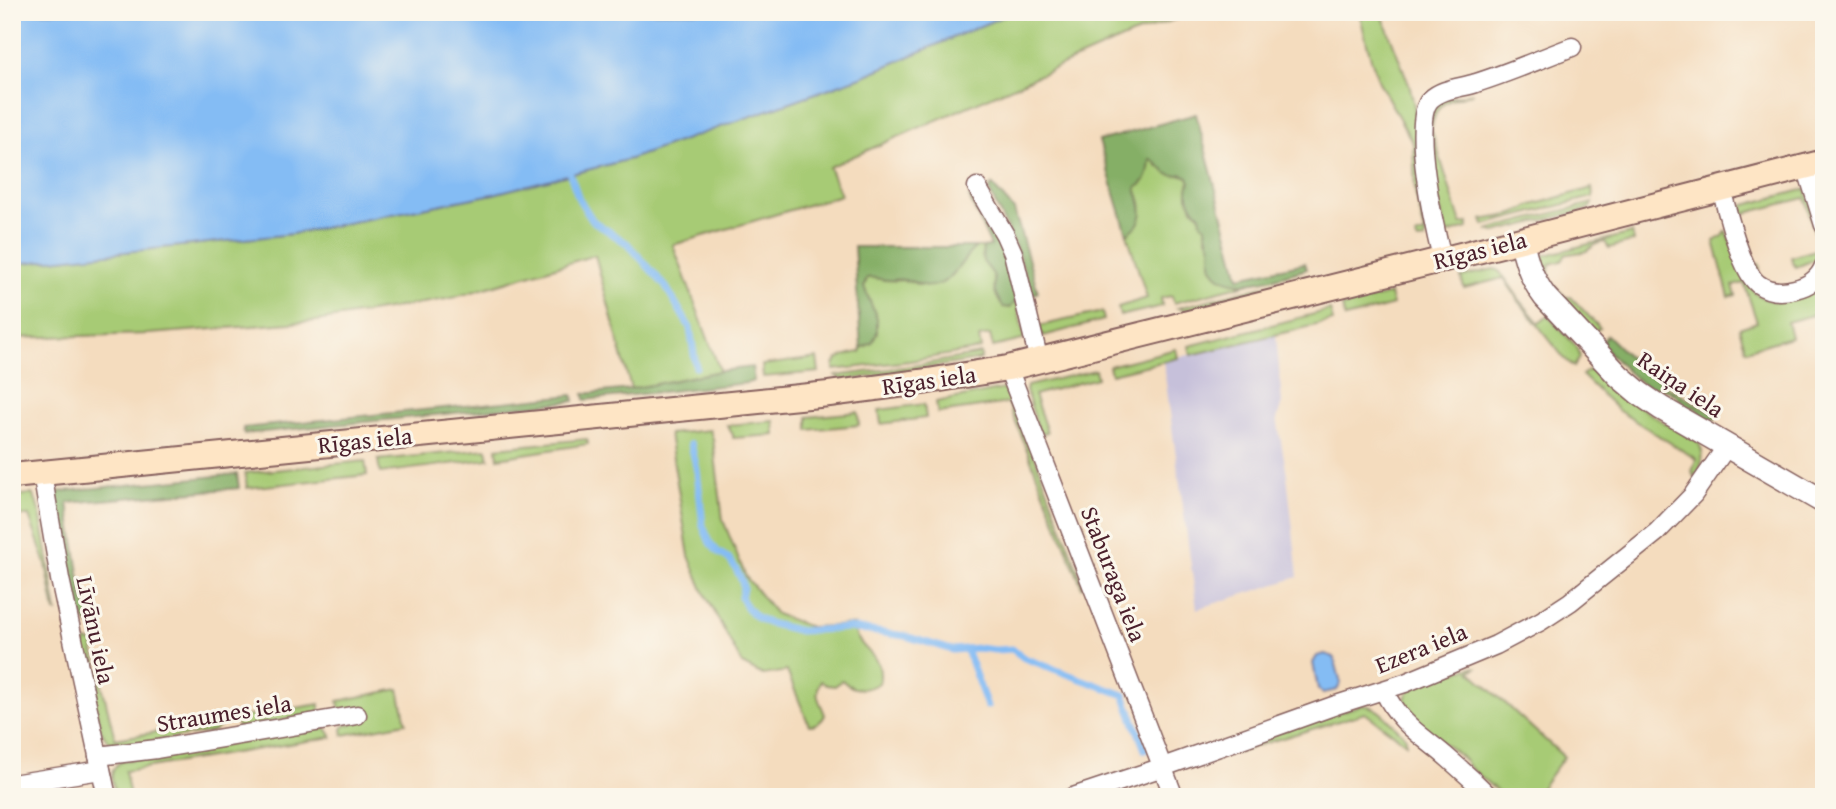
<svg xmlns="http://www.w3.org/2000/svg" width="1836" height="809" font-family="'Gentium Book Plus',serif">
<rect width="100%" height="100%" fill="#fbf7ec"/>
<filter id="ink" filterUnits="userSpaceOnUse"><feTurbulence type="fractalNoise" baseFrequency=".0143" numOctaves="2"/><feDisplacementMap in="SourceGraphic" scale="14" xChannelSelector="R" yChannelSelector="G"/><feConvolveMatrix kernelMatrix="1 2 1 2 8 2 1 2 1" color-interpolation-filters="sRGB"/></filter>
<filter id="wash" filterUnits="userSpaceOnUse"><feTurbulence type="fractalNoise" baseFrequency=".00686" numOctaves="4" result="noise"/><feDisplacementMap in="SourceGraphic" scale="28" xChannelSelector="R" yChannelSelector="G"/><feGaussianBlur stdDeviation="1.57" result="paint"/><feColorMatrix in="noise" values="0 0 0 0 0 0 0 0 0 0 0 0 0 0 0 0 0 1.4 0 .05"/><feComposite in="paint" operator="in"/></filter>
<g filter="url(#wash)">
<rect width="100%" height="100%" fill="#f4dcbe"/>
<!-- industrial -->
<path fill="#c6c0da" d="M 1276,335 L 1282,403 L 1277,419 L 1287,475 L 1298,577 L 1197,609 L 1163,361 Z"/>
<!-- green -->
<g fill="#a7cb75" stroke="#787550" stroke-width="2">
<path d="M 1013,12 L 1196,12 L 1131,35 L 829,167 L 841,195 L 673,245 L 720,371 L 631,389 L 595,255 L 452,298 L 317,321 L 149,334 L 12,338 L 12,264 L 292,234 L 493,194 L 630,159 L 861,77 Z"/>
<path d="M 1359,12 L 1381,12 L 1410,87 L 1416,115 L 1419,184 L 1426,230 L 1425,240 L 1418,241 L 1415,236 L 1425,233 L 1415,192 L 1413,143 L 1379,82 L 1371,59 Z"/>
<path d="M 1474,93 C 1448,101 1437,99 1431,129 L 1461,224 L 1468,223 L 1468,228 L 1447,234 L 1434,189 L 1428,127 L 1435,104 L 1440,99 Z"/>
<path d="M 1150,159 L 1155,161 L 1158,167 L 1188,177 L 1190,182 L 1188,189 L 1192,208 L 1200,214 L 1206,226 L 1206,237 L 1211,244 L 1211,264 L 1239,284 L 1250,283 L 1174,303 L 1172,296 L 1161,298 L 1162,306 L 1120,316 L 1118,307 L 1147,298 L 1127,234 C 1133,230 1134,227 1137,220 C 1145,204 1141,204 1136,188 Z"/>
<path d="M 1592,188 L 1593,197 L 1484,225 L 1482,220 C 1496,217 1517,216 1529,206 Z"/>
<path d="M 1806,189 L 1821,236 C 1825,261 1815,259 1796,267 L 1793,264 L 1791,257 L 1819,249 L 1805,198 L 1742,214 L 1755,265 L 1759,264 L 1760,270 L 1754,268 L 1734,208 Z"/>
<path d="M 1593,203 L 1591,207 L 1586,210 L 1495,232 L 1487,230 Z"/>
<path d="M 1726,231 L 1754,292 C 1779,312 1802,298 1824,281 L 1824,312 L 1787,322 L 1791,337 L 1746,350 L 1739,328 L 1757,322 L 1744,283 L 1733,286 L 1736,295 L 1729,297 L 1714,241 L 1723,236 Z"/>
<path d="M 1632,233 L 1634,241 L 1609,248 L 1605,242 C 1591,244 1592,250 1583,252 C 1577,253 1571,253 1565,255 L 1562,261 L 1550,264 C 1545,280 1556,287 1566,297 L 1571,297 L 1600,328 L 1593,332 L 1590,331 L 1545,280 L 1540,266 L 1542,256 Z"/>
<path d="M 976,247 L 983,247 C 981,261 985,262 992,273 C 995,278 994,285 995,291 L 1016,298 L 1024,336 L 1023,340 L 993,347 L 990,335 L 979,337 L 981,349 L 910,361 L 834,370 C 832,356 849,354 861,352 L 861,348 L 867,346 L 877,319 L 864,287 L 867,278 C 875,277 878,278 884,280 C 899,282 904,277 919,285 L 951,276 L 970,252 Z"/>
<path d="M 1493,269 L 1498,270 L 1505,278 L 1520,300 L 1539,323 L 1548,316 L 1577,347 L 1580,357 L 1574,367 L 1564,358 L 1518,300 L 1504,278 L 1464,288 L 1461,277 Z"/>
<path d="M 1307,275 L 1305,279 L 1299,282 L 1192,310 L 1184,310 L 1178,308 Z"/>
<path d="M 1390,294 L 1393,305 L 1345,318 L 1342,307 Z"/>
<path d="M 1330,310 L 1333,321 L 1191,355 L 1189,346 Z"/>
<path d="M 1102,312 L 1104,320 L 1043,336 L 1039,326 Z"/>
<path d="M 1176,349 L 1178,358 L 1111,374 L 1109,366 Z"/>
<path d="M 981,354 L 981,359 L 977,360 L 847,380 L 840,379 L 836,376 L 912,366 Z"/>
<path d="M 817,358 L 819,372 L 763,377 L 762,365 Z"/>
<path d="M 1594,369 C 1609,376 1619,391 1632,401 C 1652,417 1676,429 1698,442 C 1706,455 1703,466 1694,477 L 1692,472 L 1696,459 L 1619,411 L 1582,375 L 1589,370 Z"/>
<path d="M 1095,370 L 1097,378 L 1034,395 L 1047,432 L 1040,434 L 1026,391 L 1027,386 Z"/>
<path d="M 1003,389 L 1011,401 L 1027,436 L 1084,586 L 1082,587 L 1008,403 L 938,413 L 936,402 Z"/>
<path d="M 924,404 L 926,418 L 881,424 L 879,410 Z"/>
<path d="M 858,412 L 859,425 L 808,430 L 808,417 Z"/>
<path d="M 774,421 L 775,435 L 733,438 L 733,435 L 727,425 Z"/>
<path d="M 710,430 L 713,439 L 723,520 L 746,577 L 776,614 L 810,627 L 854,625 C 855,628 855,634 857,637 C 866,654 885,658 879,683 C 866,691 853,691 842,680 L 835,686 L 827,685 L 820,681 C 814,698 820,700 825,715 C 822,722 817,725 809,725 L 787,671 L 763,675 L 742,664 L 703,590 L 689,556 L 669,434 Z"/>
<path d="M 587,439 L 588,444 L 498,458 L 497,448 Z"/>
<path d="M 487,449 L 489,459 L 380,473 L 378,460 Z"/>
<path d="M 365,461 L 367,475 L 247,488 L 245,473 Z"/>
<path d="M 32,494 L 36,501 L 41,518 L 57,612 L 55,612 L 46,564 L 29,516 L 12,516 L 12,496 Z"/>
<path d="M 86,641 L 95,643 L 93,648 L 115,739 L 222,721 L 221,726 L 212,732 L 116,747 L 107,740 L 101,730 L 86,665 L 84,647 Z"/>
<path d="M 1473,667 L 1476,668 L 1470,671 L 1564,757 L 1538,792 L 1542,797 L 1504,797 L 1469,767 C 1460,753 1445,745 1432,735 C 1421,727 1397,707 1408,692 C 1414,682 1460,670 1473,667 Z"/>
<path d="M 399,689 L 406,723 L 343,735 L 342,729 L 344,726 L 359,721 L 340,712 L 338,701 Z"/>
<path d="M 320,704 L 320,710 L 317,714 L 238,728 L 236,718 Z"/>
<path d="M 1361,705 C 1379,705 1390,723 1404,735 L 1406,738 L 1406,743 L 1365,713 L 1256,746 L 1238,753 L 1235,746 Z"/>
<path d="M 326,728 L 332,737 L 125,771 L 130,797 L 116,797 C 112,783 107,769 122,761 Z"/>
</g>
<!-- forest -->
<g fill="#85af66" stroke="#686748" stroke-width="2">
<path d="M 1196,114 L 1239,277 L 1305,263 L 1307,269 C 1283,275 1229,297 1213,269 C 1209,263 1212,255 1211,247 C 1209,240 1206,234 1206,226 L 1201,223 L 1200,214 C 1189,205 1185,196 1190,182 L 1188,177 L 1182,174 C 1165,180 1162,165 1150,159 C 1149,171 1149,181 1136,188 C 1142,207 1148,221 1127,234 L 1099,141 Z"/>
<path d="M 992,185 L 1014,210 L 1038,292 L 1032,295 L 1019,255 L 989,190 Z"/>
<path d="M 969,197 L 975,197 L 1008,258 L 1016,298 L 1014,304 L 1010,308 L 1003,307 C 1000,302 996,297 995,291 C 993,285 996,279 992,273 C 984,260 981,267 983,247 L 991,246 Z"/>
<path d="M 854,247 L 976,247 C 963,257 957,275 942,283 C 928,291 919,282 905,280 C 900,279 895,280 889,280 C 881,280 876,277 867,278 L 864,287 L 877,319 L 877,333 L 872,343 L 861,348 Z"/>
<path d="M 1607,335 L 1632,360 L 1665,385 L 1717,416 L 1715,420 L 1706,419 L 1694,407 L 1686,408 C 1682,400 1670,389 1661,388 C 1653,387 1647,387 1640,382 C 1628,374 1612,355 1601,344 Z"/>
<path d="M 752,367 L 754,381 L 747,383 L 585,400 L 584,394 L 631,389 L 720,371 Z"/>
<path d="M 573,395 L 574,401 L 244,434 L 243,428 Z"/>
<path d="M 237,474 L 239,488 L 68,503 L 83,598 L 100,633 C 95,630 91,627 87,623 C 74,607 51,512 56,492 Z"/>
</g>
<!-- water -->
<g fill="#84bcf4" stroke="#676e90" stroke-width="2">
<path d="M 12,12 L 1013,12 L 861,77 L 630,159 L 493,194 L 292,234 L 15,264 L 12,264 Z"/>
<path d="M 1325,654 L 1334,657 L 1341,683 L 1337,690 L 1323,693 L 1318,689 L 1313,663 L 1317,656 Z"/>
</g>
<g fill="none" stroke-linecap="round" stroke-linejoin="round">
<!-- stream -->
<g stroke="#84bcf4" stroke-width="7">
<path d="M 570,174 L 579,199 L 593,221 L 628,244 L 666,287 L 690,328 L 696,367"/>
<path d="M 691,444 L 697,470 L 703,526 L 710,543 L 718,552 L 729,559 L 736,569 L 742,581 L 743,588 L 741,597 L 746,607 L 756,617 L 768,623 L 800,631 L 849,628 L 905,636 L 952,650 L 978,648 L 995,650 L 1012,649 L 1024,658 L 1124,695 L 1145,750"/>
<path d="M 966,649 L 987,706"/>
</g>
</g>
</g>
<g filter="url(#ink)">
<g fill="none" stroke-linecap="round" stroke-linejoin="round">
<!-- minor casing -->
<g stroke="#86615e" stroke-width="21">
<g id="minor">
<path d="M 1806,166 L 1824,225"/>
<path d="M 977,187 L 1005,235 L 1013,253 L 1039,361"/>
<path d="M 1721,188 C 1727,211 1741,271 1758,284 C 1769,292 1783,292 1795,289 C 1808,286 1819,279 1824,266"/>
<path d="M 1442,259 C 1435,230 1410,121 1430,100 C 1442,88 1462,88 1476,83 C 1508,73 1540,59 1572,47"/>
<path d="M 1008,368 L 1174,797"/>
<path d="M 42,473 L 60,579 L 107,797"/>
<path d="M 1384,691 C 1400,725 1422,735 1449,759 C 1463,771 1477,784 1490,797"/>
<path d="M 98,756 L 157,749 L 357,715"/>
<path d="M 12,784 L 101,770"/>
<path d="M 1073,797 L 1163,767 L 1336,705 L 1405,683 L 1496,645 L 1541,621 L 1570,602 L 1657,532 L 1693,495 L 1727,446"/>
</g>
</g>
<!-- tertiary casing -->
<g stroke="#86615e" stroke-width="26">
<path id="tertiary" d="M 1521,240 C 1527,263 1531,278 1545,297 L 1619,376 L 1639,393 L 1661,408 L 1824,502"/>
</g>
<!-- secondary casing -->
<g stroke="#86615e" stroke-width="28">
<path id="secondary" d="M 12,476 L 829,394 L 928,381 L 1008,368 L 1521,240 L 1824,162"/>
</g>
<!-- minor -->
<use href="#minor" stroke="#fff" stroke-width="18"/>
<!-- tertiary -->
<use href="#tertiary" stroke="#fff" stroke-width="23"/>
<!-- secondary -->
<use href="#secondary" stroke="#fee5c5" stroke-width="24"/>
</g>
</g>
<g text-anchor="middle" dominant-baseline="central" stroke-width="6" stroke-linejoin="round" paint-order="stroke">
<!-- street labels -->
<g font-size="24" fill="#4a1f2b" stroke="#fbf7ec">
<text transform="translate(1480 250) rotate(-14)">Rīgas iela</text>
<text transform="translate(929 380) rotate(-8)">Rīgas iela</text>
<text transform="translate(1681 384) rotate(34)">Raiņa iela</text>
<text transform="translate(365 440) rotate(-6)">Rīgas iela</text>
<text transform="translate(1114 574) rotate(69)">Staburaga iela</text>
<text transform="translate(96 630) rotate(78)">Līvānu iela</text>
<text transform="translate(1421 648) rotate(-22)">Ezera iela</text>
<text transform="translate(224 713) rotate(-9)">Straumes iela</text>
</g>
</g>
<!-- margin -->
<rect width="1836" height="809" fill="none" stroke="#fbf7ec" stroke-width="42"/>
</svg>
